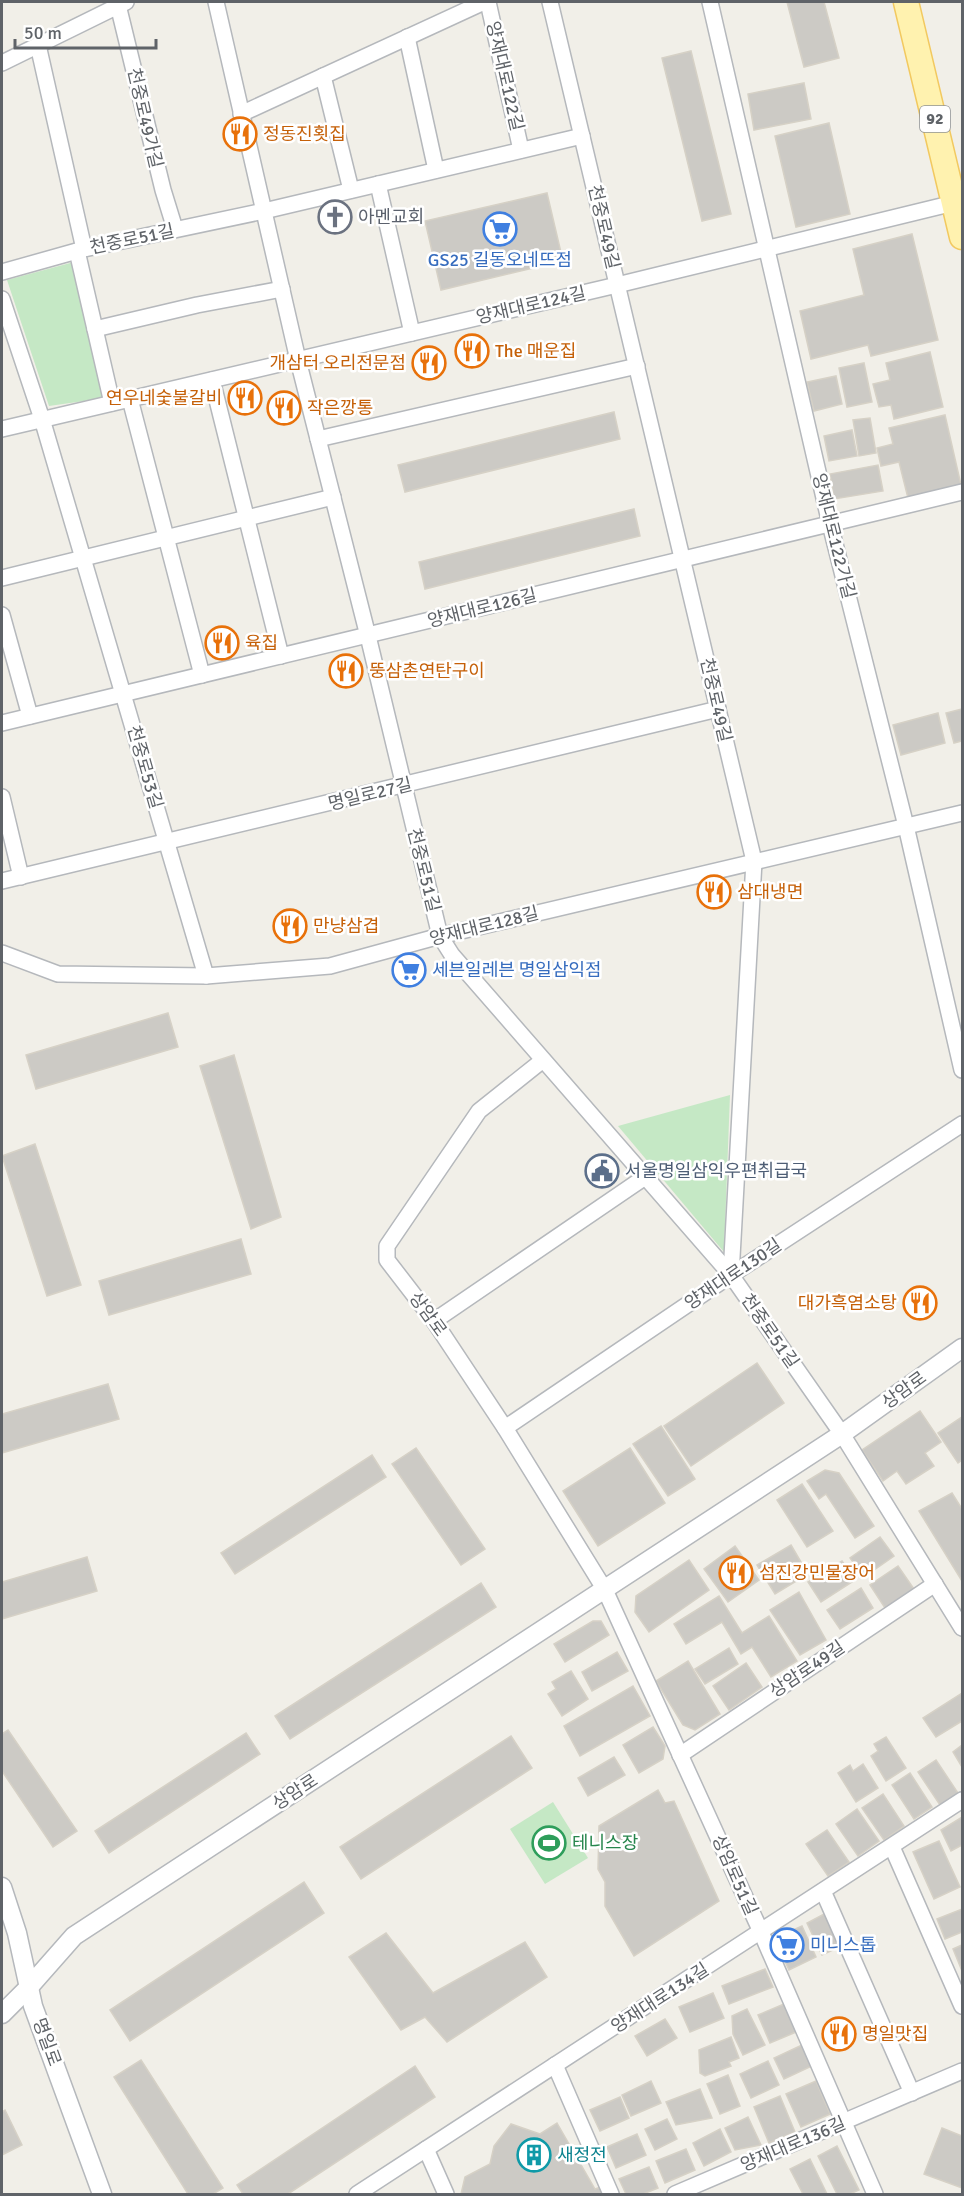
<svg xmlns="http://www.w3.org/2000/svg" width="964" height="2196" font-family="Signika,'Noto Sans KR',sans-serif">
<rect width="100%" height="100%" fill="#f1efe8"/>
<!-- green -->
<g fill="#c5e8c5">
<path d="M 74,262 L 105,398 L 49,406 L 7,280 Z"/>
<path d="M 730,1095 L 724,1252 L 618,1126 Z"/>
<path d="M 553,1802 L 588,1858 L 545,1884 L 510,1829 Z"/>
</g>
<!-- building -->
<g fill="#cccac5" stroke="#d6d1c6" stroke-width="1.5">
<path d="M 787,2 L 824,2 L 839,58 L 804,67 Z"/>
<path d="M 691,51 L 731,214 L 702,221 L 662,58 Z"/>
<path d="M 804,83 L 811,119 L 754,130 L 748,94 Z"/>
<path d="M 829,123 L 850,214 L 796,227 L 775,136 Z"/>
<path d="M 547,193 L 563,261 L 441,290 L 425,221 Z"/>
<path d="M 912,234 L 938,340 L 871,356 L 868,345 L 811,359 L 800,311 L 864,295 L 853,249 Z"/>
<path d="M 930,352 L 943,407 L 894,419 L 891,405 L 879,407 L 873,384 L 890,380 L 886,363 Z"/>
<path d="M 864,363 L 872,402 L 847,407 L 839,368 Z"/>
<path d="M 836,376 L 842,404 L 814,411 L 807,382 Z"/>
<path d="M 614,412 L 620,439 L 405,492 L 398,465 Z"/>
<path d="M 945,415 L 961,485 L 908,498 L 899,462 L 881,466 L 877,448 L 893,444 L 889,428 Z"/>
<path d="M 870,418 L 876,453 L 859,456 L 853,420 Z"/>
<path d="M 852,430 L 857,456 L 829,461 L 824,436 Z"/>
<path d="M 878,465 L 883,491 L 834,499 L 830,474 Z"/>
<path d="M 634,509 L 640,536 L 425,589 L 419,562 Z"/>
<path d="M 962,709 L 962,741 L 954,743 L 946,713 Z"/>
<path d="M 938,713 L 945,743 L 901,755 L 893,725 Z"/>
<path d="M 168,1013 L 178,1047 L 36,1089 L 26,1055 Z"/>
<path d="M 234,1055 L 281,1217 L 251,1229 L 200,1066 Z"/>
<path d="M 35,1144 L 81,1285 L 47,1296 L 2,1156 Z"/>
<path d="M 241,1239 L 251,1274 L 109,1315 L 99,1281 Z"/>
<path d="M 757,1363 L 784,1403 L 691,1466 L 664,1426 Z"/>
<path d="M 108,1384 L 119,1419 L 2,1453 L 2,1414 Z"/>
<path d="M 920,1411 L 941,1442 L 925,1453 L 934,1466 L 906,1484 L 897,1471 L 883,1481 L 862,1450 Z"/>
<path d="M 962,1417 L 962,1460 L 958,1463 L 938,1433 Z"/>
<path d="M 661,1426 L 695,1479 L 668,1496 L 633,1444 Z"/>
<path d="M 416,1448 L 485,1549 L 461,1565 L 392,1464 Z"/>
<path d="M 630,1448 L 665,1503 L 598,1546 L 563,1491 Z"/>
<path d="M 372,1455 L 386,1477 L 235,1574 L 221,1553 Z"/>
<path d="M 825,1470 L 839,1473 L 874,1526 L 855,1538 L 826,1494 L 819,1499 L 807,1481 Z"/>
<path d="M 802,1484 L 833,1531 L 807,1547 L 777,1500 Z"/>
<path d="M 952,1493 L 962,1509 L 962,1581 L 919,1511 Z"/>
<path d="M 880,1537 L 894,1556 L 864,1577 L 850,1558 Z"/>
<path d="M 791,1545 L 808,1574 L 775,1594 L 757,1565 Z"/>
<path d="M 735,1546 L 759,1580 L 728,1602 L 704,1569 Z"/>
<path d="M 87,1557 L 97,1591 L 2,1619 L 2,1582 Z"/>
<path d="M 689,1560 L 709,1590 L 649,1632 L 635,1612 L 636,1596 Z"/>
<path d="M 842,1561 L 855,1580 L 821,1602 L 808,1582 Z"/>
<path d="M 898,1566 L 914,1589 L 885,1608 L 870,1585 Z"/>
<path d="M 481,1583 L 496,1607 L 290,1739 L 275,1716 Z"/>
<path d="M 861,1588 L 873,1608 L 840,1629 L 827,1610 Z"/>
<path d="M 799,1592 L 826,1640 L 800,1655 L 770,1610 Z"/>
<path d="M 719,1596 L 742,1633 L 769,1616 L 797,1661 L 771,1677 L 752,1647 L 741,1654 L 722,1622 L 686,1644 L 674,1624 Z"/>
<path d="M 593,1621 L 601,1621 L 609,1635 L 565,1662 L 554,1644 Z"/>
<path d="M 729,1648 L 738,1664 L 705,1684 L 695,1669 Z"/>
<path d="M 617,1652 L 628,1671 L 592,1691 L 582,1672 Z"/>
<path d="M 688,1661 L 720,1714 L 695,1730 L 683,1725 L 656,1681 Z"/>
<path d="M 746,1663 L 762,1687 L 729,1710 L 713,1686 Z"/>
<path d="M 571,1671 L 588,1699 L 562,1716 L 548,1694 L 556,1689 L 552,1682 Z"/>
<path d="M 633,1686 L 650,1716 L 580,1756 L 564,1726 Z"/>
<path d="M 962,1693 L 962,1721 L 936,1737 L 923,1718 Z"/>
<path d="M 653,1727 L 665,1746 L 663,1759 L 639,1773 L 623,1745 Z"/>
<path d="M 8,1730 L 77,1831 L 53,1847 L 2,1771 L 2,1734 Z"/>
<path d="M 246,1733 L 260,1754 L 109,1853 L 95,1831 Z"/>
<path d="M 511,1736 L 532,1768 L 361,1879 L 340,1847 Z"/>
<path d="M 886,1737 L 906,1768 L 886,1781 L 871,1756 L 878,1751 L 874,1744 Z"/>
<path d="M 962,1745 L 962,1767 L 953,1752 Z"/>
<path d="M 614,1757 L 625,1775 L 588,1796 L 578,1778 Z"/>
<path d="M 936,1760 L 958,1793 L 940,1805 L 918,1772 Z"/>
<path d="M 863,1764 L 878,1788 L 856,1802 L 838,1773 L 850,1765 L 853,1771 Z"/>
<path d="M 910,1773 L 932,1807 L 914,1819 L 892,1785 Z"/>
<path d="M 658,1790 L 665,1803 L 674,1801 L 719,1901 L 634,1956 L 605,1906 L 605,1882 L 598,1869 L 599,1826 Z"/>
<path d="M 883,1794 L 904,1826 L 884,1840 L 862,1808 Z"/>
<path d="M 857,1809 L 879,1841 L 858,1856 L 836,1824 Z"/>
<path d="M 962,1817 L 962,1845 L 951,1851 L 941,1830 Z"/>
<path d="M 827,1830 L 849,1862 L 828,1876 L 806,1844 Z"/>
<path d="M 939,1841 L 960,1887 L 934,1899 L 913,1852 Z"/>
<path d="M 304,1882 L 324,1913 L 130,2041 L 110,2010 Z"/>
<path d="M 962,1909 L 962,1932 L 945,1939 L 937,1919 Z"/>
<path d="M 826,1913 L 842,1946 L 822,1955 L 807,1923 Z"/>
<path d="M 802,1926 L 816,1957 L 789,1970 L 778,1946 L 784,1934 Z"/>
<path d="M 386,1933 L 433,1993 L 525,1942 L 547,1977 L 447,2042 L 425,2017 L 401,2030 L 349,1957 Z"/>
<path d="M 962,1945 L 962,1971 L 953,1949 Z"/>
<path d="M 765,1969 L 773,1987 L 729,2004 L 722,1986 Z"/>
<path d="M 713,1993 L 724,2018 L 690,2032 L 679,2007 Z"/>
<path d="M 784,2004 L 796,2032 L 770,2043 L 758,2015 Z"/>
<path d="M 747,2009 L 765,2045 L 743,2055 L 733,2034 L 732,2016 Z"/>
<path d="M 665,2019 L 677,2038 L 647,2056 L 635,2036 Z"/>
<path d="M 731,2037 L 739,2058 L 729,2062 L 731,2066 L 705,2076 L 700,2073 L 699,2050 Z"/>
<path d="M 802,2045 L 812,2066 L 784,2079 L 774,2058 Z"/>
<path d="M 141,2060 L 223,2188 L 213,2194 L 188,2194 L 114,2077 Z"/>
<path d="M 768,2061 L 779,2085 L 751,2098 L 740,2074 Z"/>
<path d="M 415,2066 L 435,2097 L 288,2194 L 243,2194 L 237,2185 Z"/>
<path d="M 728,2075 L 740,2106 L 720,2114 L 707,2084 Z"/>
<path d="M 651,2081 L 661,2103 L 631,2116 L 622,2095 Z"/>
<path d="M 816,2081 L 830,2114 L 801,2127 L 786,2094 Z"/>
<path d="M 700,2089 L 712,2118 L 676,2125 L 666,2102 Z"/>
<path d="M 780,2096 L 795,2132 L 769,2143 L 754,2107 Z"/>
<path d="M 620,2097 L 629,2118 L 600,2131 L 590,2110 Z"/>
<path d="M 5,2110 L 22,2145 L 2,2155 L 2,2112 Z"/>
<path d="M 748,2117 L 761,2145 L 735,2150 L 725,2128 Z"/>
<path d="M 667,2119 L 677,2139 L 655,2150 L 645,2129 Z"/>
<path d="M 557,2123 L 595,2189 L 601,2187 L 604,2194 L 461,2194 L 465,2177 L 490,2164 L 494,2146 L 511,2124 L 540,2134 Z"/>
<path d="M 942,2128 L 962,2136 L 962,2188 L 924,2174 Z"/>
<path d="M 720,2129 L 731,2152 L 704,2166 L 693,2143 Z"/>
<path d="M 637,2134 L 646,2155 L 616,2168 L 607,2147 Z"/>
<path d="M 837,2146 L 859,2190 L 850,2194 L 837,2194 L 818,2156 Z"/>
<path d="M 686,2149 L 695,2170 L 665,2183 L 656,2161 Z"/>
<path d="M 810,2159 L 827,2194 L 803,2194 L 790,2169 Z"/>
<path d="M 649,2167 L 658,2188 L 643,2194 L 626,2194 L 619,2179 Z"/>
</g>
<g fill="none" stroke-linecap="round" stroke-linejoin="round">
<!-- minor casing -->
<g stroke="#b5b8bc" stroke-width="18">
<g id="minor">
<path d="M 216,2 L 298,360 L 368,636 L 440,936 L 452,955 L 731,1275 L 842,1434 L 962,1628"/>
<path d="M 488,2 L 521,150"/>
<path d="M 550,2 L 754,861 L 731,1275"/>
<path d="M 710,2 L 830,524 L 906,826 L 962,1070"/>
<path d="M 118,5 L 163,190 L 175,229"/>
<path d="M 407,37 L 436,170"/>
<path d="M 38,45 L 84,249"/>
<path d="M 2,63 L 126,2"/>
<path d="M 323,76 L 351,190"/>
<path d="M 241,114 L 484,2"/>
<path d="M 378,184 L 412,333"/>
<path d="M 77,251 L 112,403"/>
<path d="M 2,272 L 84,249 L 264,211 L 582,136"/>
<path d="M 2,299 L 42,419 L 206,976"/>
<path d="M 95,329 L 197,305 L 282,289"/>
<path d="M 212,380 L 281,656"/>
<path d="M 130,399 L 202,675"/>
<path d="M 2,429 L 617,285 L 962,201"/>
<path d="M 318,439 L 637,366"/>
<path d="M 2,578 L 333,497"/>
<path d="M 2,615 L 30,716"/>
<path d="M 2,723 L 962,492"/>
<path d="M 2,797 L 21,877"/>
<path d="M 2,881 L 718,709"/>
<path d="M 2,953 L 58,974 L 206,976 L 330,966 L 440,936 L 962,813"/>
<path d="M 543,1060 L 479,1111 L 387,1246 L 387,1260 L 434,1321 L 505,1428 L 605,1590 L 761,1932 L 875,2194"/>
<path d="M 434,1321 L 645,1177"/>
<path d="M 505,1428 L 731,1275 L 962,1124"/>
<path d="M 680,1755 L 935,1584"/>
<path d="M 892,1847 L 962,2006"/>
<path d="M 823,1891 L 912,2093"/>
<path d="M 555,2065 L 611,2194"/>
<path d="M 426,2149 L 446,2194"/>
<path d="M 357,2194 L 962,1800"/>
<path d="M 675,2194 L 962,2071"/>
</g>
</g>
<!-- tertiary casing -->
<g stroke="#b5b8bc" stroke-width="21">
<g id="tertiary">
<path d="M 2,1887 L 17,1933 L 33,2006 L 102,2194"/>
<path d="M 2,2014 L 29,1987 L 74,1936 L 842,1434 L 962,1348"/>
</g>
</g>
<!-- primary casing -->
<g stroke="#f2c960" stroke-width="27">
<path id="primary" d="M 906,2 L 962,237"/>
</g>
<!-- minor -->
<use href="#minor" stroke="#fff" stroke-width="15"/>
<!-- tertiary -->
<use href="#tertiary" stroke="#fff" stroke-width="18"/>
<!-- primary -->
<use href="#primary" stroke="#fff2af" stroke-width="24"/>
</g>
<!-- icons -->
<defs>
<g id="restaurant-ring" transform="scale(1.725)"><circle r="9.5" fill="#fff" stroke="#e8710a" stroke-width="1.5"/><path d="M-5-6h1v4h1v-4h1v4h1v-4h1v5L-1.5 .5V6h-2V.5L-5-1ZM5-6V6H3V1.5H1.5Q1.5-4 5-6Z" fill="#e8710a"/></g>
<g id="church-ring" transform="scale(1.725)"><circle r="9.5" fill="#fff" stroke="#6b7280" stroke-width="1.5"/><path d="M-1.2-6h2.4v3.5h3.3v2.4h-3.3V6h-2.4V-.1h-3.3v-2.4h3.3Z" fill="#6b7280"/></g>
<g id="supermarket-ring" transform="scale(1.725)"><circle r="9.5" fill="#fff" stroke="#3f7fe0" stroke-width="1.5"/><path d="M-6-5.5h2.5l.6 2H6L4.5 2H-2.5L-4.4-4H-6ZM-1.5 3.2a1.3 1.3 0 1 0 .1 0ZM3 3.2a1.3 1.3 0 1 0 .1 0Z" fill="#3f7fe0"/></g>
<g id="civic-ring" transform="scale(1.725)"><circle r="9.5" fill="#fff" stroke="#5c6f8a" stroke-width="1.5"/><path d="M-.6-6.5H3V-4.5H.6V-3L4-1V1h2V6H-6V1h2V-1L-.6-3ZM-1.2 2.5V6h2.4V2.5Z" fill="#5c6f8a"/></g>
<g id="stadium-ring" transform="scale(1.725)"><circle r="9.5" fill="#fff" stroke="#2e9e5b" stroke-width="1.5"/><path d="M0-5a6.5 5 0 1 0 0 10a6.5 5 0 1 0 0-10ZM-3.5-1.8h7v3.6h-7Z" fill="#2e9e5b"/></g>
<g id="building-ring" transform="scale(1.725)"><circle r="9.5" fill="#fff" stroke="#0f9aa8" stroke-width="1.5"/><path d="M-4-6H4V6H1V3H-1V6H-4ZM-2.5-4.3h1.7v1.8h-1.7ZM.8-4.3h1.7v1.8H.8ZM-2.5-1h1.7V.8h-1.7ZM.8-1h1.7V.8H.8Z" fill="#0f9aa8"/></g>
</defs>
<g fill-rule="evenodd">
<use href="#restaurant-ring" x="240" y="134"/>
<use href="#church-ring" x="335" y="217"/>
<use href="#supermarket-ring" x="500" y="229"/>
<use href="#restaurant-ring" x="472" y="351"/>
<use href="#restaurant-ring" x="429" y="363"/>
<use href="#restaurant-ring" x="245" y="398"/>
<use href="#restaurant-ring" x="284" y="408"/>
<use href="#restaurant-ring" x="222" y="643"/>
<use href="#restaurant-ring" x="346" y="671"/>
<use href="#restaurant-ring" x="714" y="892"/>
<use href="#restaurant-ring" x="290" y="926"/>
<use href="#supermarket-ring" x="409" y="970"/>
<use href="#civic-ring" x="602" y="1171"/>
<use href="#restaurant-ring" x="920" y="1303"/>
<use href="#restaurant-ring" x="736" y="1573"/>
<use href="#stadium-ring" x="549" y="1843"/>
<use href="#supermarket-ring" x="787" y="1945"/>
<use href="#restaurant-ring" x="839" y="2034"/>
<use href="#building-ring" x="534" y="2155"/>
</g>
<g text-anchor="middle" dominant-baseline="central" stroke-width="5" stroke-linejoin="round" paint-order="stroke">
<!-- shield labels -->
<rect fill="#fff" stroke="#8f9295" stroke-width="1.5" x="920" y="106" width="30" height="26" rx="4.5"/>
<g font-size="16" font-weight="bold" fill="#5f6368">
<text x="935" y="119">92</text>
</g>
<!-- street labels -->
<g font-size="18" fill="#5f6368" stroke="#fff">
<text transform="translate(505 76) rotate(77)">양재대로122길</text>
<text transform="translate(145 118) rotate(77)">천중로49가길</text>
<text transform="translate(604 227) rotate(77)">천중로49길</text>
<text transform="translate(132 239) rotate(-12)">천중로51길</text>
<text transform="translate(531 305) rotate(-13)">양재대로124길</text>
<text transform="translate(834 536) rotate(76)">양재대로122가길</text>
<text transform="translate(482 608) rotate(-14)">양재대로126길</text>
<text transform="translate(716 700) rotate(77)">천중로49길</text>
<text transform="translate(145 767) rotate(74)">천중로53길</text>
<text transform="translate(370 794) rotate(-14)">명일로27길</text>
<text transform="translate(424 870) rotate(76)">천중로51길</text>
<text transform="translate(484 926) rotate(-14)">양재대로128길</text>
<text transform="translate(733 1274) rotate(-34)">양재대로130길</text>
<text transform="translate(428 1314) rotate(54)">상암로</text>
<text transform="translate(770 1331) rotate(55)">천중로51길</text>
<text transform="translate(904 1390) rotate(-36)">상암로</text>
<text transform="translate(807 1669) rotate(-34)">상암로49길</text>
<text transform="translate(295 1792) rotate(-33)">상암로</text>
<text transform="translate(735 1875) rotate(66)">상암로51길</text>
<text transform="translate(660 1998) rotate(-33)">양재대로134길</text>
<text transform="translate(47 2042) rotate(70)">명일로</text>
<text transform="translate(793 2144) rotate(-23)">양재대로136길</text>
</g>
<!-- food labels -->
<g font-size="18" fill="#c56008" stroke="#fff" text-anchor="start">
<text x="263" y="134">정동진횟집</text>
<text x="495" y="351">The 매운집</text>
<text x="406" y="363" text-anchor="end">개삼터 오리전문점</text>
<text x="222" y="398" text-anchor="end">연우네숯불갈비</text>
<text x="307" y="408">작은깡통</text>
<text x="245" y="643">육집</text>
<text x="369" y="671">뚱삼촌연탄구이</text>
<text x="737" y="892">삼대냉면</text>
<text x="313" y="926">만냥삼겹</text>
<text x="897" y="1303" text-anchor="end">대가흑염소탕</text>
<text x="759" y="1573">섬진강민물장어</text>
<text x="862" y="2034">명일맛집</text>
</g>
<!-- worship labels -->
<g font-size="18" fill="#5b616d" stroke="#fff" text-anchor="start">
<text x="358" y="217">아멘교회</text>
</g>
<!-- shop labels -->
<g font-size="18" fill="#366cbe" stroke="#fff" text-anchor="start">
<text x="500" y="260" text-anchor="middle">GS25 길동오네뜨점</text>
<text x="432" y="970">세븐일레븐 명일삼익점</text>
<text x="810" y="1945">미니스톱</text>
</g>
<!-- service labels -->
<g font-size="18" fill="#4e5e75" stroke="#fff" text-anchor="start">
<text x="625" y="1171">서울명일삼익우편취급국</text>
</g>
<!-- leisure labels -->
<g font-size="18" fill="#27864d" stroke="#fff" text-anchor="start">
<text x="572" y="1843">테니스장</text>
</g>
<!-- culture labels -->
<g font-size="18" fill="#0d838f" stroke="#fff" text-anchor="start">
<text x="557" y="2155">새정전</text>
</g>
</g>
<!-- border -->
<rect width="964" height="2196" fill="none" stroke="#5f6368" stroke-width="6"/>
<!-- scale -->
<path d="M15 39v9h141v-9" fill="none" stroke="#5f6368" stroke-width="3"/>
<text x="24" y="39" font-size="18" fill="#5f6368" stroke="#ffffff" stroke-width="4.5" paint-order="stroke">50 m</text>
</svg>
